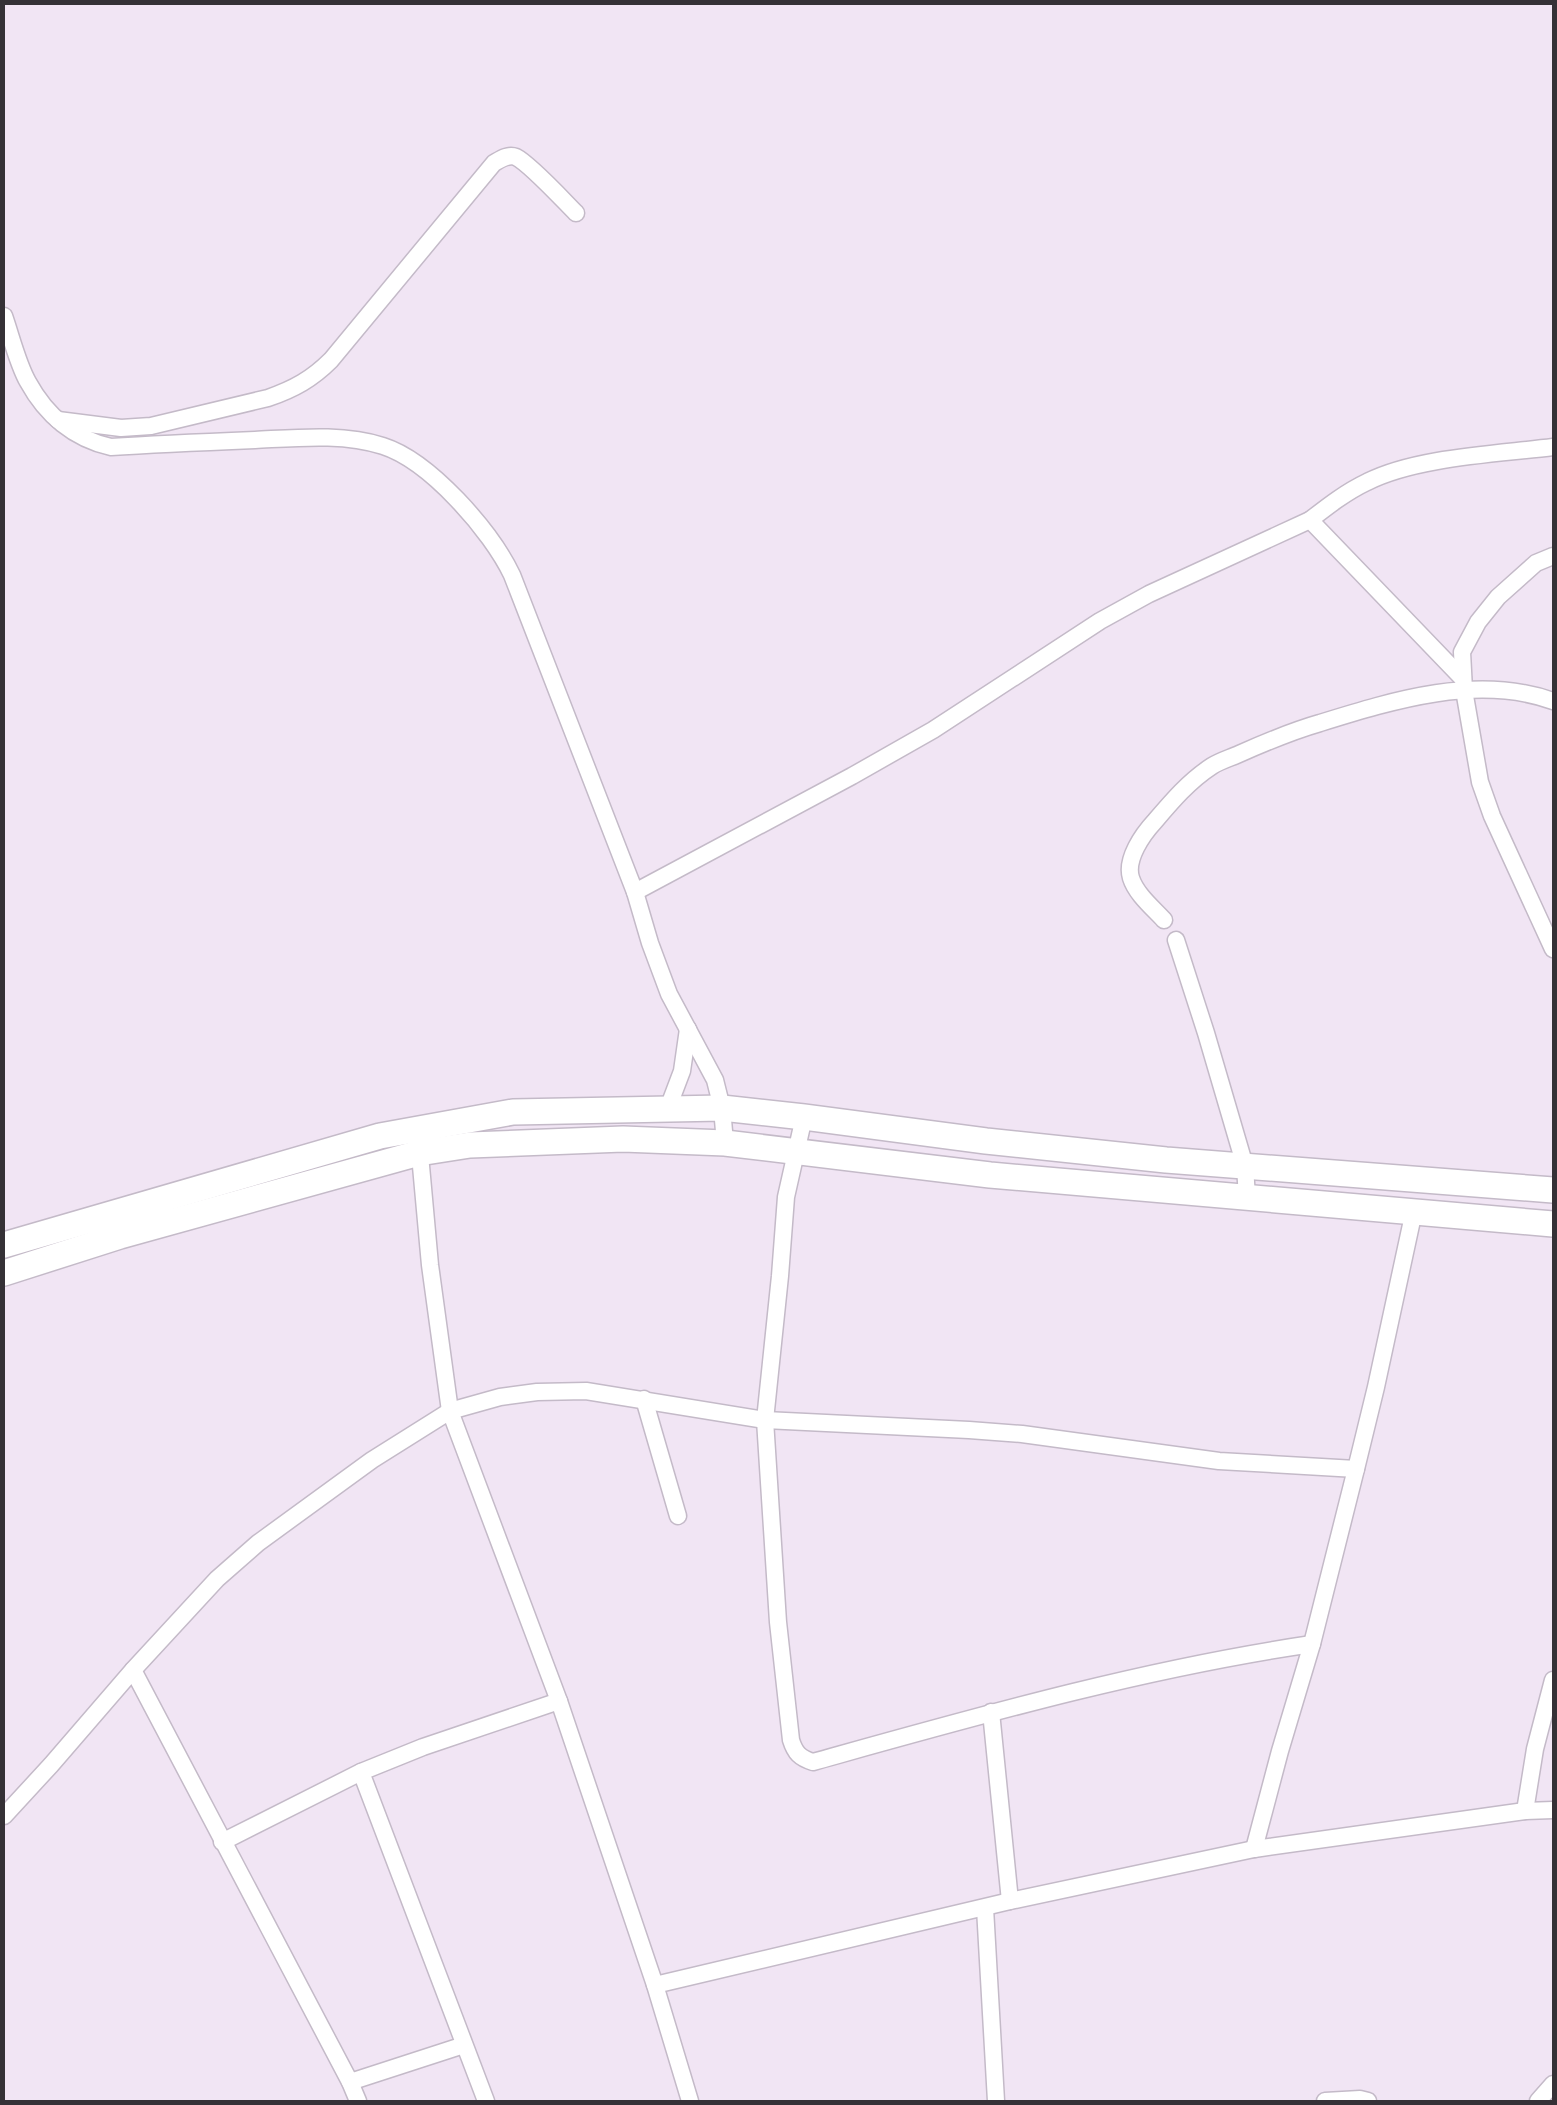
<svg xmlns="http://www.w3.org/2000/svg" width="1557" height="2105" font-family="'Alegreya Sans',sans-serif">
<rect width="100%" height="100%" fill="#f1e5f4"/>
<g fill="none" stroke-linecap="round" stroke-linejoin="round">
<!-- street casing -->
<g stroke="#c4bac8" stroke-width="19">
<g id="street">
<path d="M 4,316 C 11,336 18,365 28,382 C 46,415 74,439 111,447 C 159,444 207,442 255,440 C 296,438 343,433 383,446 C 430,461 491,531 512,575 L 635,892 L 650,943 L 669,994 L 715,1080 L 722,1108 L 725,1143"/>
<path d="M 58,420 L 121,428 L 151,426 L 268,398 C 294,389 312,379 331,360 L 494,163 C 501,159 508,154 516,157 C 530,164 563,200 576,213"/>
<path d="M 1310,520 C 1328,506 1346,492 1367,482 C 1416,457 1498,454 1553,447"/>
<path d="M 1553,556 L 1536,563 L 1498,597 L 1478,622 L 1462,652 L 1464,690 L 1480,782 L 1492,816 L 1553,949"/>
<path d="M 635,892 L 852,776 L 933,730 L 1100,621 L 1149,594 L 1310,520 L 1463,679"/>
<path d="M 1164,920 C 1153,908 1136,894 1131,878 C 1125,859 1143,834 1155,821 C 1172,801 1189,781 1212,766 C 1220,761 1230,758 1239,754 C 1266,742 1292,731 1320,723 C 1394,700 1478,674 1553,701"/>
<path d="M 1176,940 L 1206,1033 L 1245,1166 L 1247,1198"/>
<path d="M 668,1108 L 682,1071 L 688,1029"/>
<path d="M 804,1117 L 786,1197 L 780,1276 L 765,1420 L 778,1622 L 791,1740 C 795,1753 800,1758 813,1762 C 978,1716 1142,1669 1312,1644"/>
<path d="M 419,1144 L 430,1265 L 450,1411 L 559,1701 L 655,1985 L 690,2101"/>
<path d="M 644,1399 L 678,1516"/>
<path d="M 133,1670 L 350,2082 L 358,2101"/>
<path d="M 991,1712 L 1010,1901"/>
<path d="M 1525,1811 L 1535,1749 L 1553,1680"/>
<path d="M 4,1816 L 51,1765 L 133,1670 L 217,1579 L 258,1543 L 372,1460 L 450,1411 L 500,1397 L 537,1392 L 586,1391 L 765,1420 L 969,1430 L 1022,1434 L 1219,1461 L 1356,1469"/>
<path d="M 222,1842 L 361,1772"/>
<path d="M 1254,1849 L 1280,1751 L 1312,1644 L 1356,1469 L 1376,1387 L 1414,1211"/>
<path d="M 985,1908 L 996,2101"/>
<path d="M 655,1985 L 1010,1901 L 1254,1849 L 1525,1811 L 1553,1810"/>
<path d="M 350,2082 L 464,2045"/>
<path d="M 486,2101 L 361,1772 L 423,1747 L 559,1701"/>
<path d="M 1325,2101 L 1360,2099 L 1368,2101"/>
<path d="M 1538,2101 L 1553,2084"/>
</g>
</g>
<!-- primary casing -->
<g stroke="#c4bac8" stroke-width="28">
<g id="primary">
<path d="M 4,1245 L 380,1136 L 513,1112 L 722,1108 L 804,1117 L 986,1141 L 1166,1160 L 1553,1190"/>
<path d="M 4,1273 L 120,1236 L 419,1153 L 470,1145 L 623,1139 L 725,1143 L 990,1175 L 1553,1224"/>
</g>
</g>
<!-- street -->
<use href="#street" stroke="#fff" stroke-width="16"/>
<!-- primary -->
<use href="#primary" stroke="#fff" stroke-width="25"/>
</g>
<!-- border -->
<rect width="1557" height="2105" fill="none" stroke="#353136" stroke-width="10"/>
</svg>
